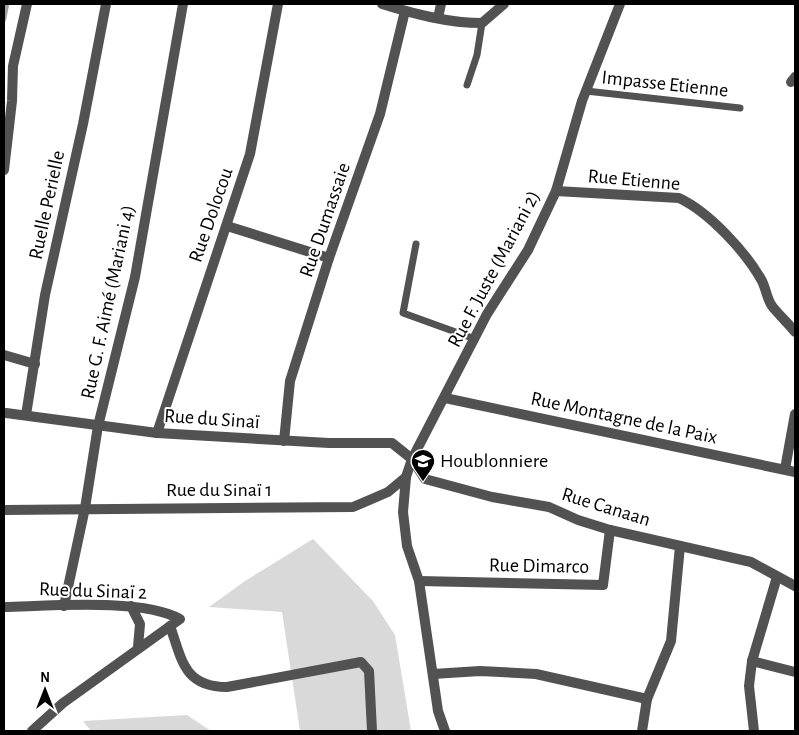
<svg xmlns="http://www.w3.org/2000/svg" width="799" height="735" font-family="'Alegreya Sans',sans-serif">
<rect width="100%" height="100%" fill="#fff"/>
<!-- green -->
<g fill="#d9d9d9">
<path d="M 313,539 L 373,601 L 395,635 L 411,731 L 300,731 L 282,612 L 209,607 L 245,581 Z"/>
<path d="M 187,715 L 211,731 L 91,731 L 83,721 Z"/>
</g>
<g fill="none" stroke-linecap="round" stroke-linejoin="round">
<!-- stream -->
<path stroke="#a0a0a0" stroke-width="4.5" d="M 4,19 L 7,4"/>
<!-- service -->
<g stroke="#525252" stroke-width="7">
<path d="M 467,85 L 477,55 L 482,23"/>
<path d="M 586,91 L 740,108"/>
<path d="M 416,244 L 403,313 L 475,339"/>
</g>
<!-- minor -->
<g stroke="#525252" stroke-width="10">
<path d="M 382,4 C 414,14 448,23 482,23 L 504,4"/>
<path d="M 438,18 L 441,4"/>
<path d="M 791,82 L 795,77"/>
<path d="M 4,170 L 12,101 L 13,66 L 27,4"/>
<path d="M 556,191 L 679,198 C 709,212 746,252 762,281 C 766,289 767,299 772,306 C 779,315 788,323 795,332"/>
<path d="M 227,226 L 329,258"/>
<path d="M 4,355 L 35,364"/>
<path d="M 445,398 L 795,472"/>
<path d="M 6,413 L 157,433 L 329,443 L 392,443 L 412,459 L 425,479 L 492,497 L 549,507 L 578,520 L 610,530 L 751,562 L 795,586"/>
<path d="M 26,415 L 45,295 L 83,124 L 106,4"/>
<path d="M 157,433 L 250,154 L 278,4"/>
<path d="M 284,441 L 290,381 L 329,258 L 380,114 L 405,11"/>
<path d="M 785,469 L 795,414"/>
<path d="M 4,510 L 353,507 L 388,492 L 406,477"/>
<path d="M 419,581 L 603,585 L 610,530"/>
<path d="M 64,606 L 85,508 L 98,426 L 135,277 L 183,4"/>
<path d="M 131,606 L 140,624 L 138,647"/>
<path d="M 4,607 C 49,606 143,598 180,619 L 63,703 L 32,731"/>
<path d="M 170,626 C 182,660 184,687 227,687 L 361,662 L 369,671 L 372,731"/>
<path d="M 752,661 L 795,672"/>
<path d="M 433,674 L 480,671 L 536,674 L 647,699 L 671,641 L 680,546"/>
<path d="M 445,731 L 438,711 L 419,581 L 407,546 L 403,512 L 406,477 L 412,459 L 487,314 L 528,250 L 556,191 L 582,101 L 620,4"/>
<path d="M 642,731 L 647,699"/>
<path d="M 754,731 L 749,686 L 752,661 L 777,577"/>
</g>
</g>
<!-- icons -->
<defs>
<g id="school-pin" transform="scale(1.25)"><path d="M0 17L-7.5 6A9.5 9.5 0 1 1 7.5 6Z" fill="#000" stroke="#fff"/><path d="M0-5L7-2L0 1L-7-2ZM-4 1L0 2.5L4 1V4Q0 6-4 4Z" fill="#fff"/></g>
</defs>
<g fill-rule="evenodd">
<use href="#school-pin" x="423" y="461"/>
</g>
<g text-anchor="middle" dominant-baseline="central" stroke-width="4" stroke-linejoin="round" paint-order="stroke">
<!-- street labels -->
<g font-size="20" fill="#000" stroke="#fff">
<text transform="translate(665 84) rotate(6)">Impasse Etienne</text>
<text transform="translate(634 180) rotate(5)">Rue Etienne</text>
<text transform="translate(47 205) rotate(-78)">Ruelle Perielle</text>
<text transform="translate(211 215) rotate(-71)">Rue Dolocou</text>
<text transform="translate(325 220) rotate(-71)">Rue Dumassaie</text>
<text transform="translate(494 269) rotate(-62)">Rue F. Juste (Mariani 2)</text>
<text transform="translate(108 302) rotate(-78)">Rue G. F. Aimé (Mariani 4)</text>
<text transform="translate(624 418) rotate(12)">Rue Montagne de la Paix</text>
<text transform="translate(212 419) rotate(4)">Rue du Sinaï</text>
<text x="219" y="490">Rue du Sinaï 1</text>
<text transform="translate(606 507) rotate(17)">Rue Canaan</text>
<text transform="translate(539 566) rotate(1)">Rue Dimarco</text>
<text transform="translate(93 591) rotate(2)">Rue du Sinaï 2</text>
</g>
<!-- poi labels -->
<g font-size="20" fill="#000" stroke="#fff" text-anchor="start">
<text x="440" y="461">Houblonniere</text>
</g>
</g>
<!-- border -->
<rect width="799" height="735" fill="none" stroke="#000000" stroke-width="10"/>
<!-- north arrow -->
<g transform="translate(45 690)" stroke="#ffffff" stroke-width="4" paint-order="stroke">
<path d="M0-4L9 19L0 12L-9 19Z" fill="#000000"/>
<text y="-8" font-size="14" font-weight="bold" text-anchor="middle" fill="#000000">N</text>
</g>
</svg>
